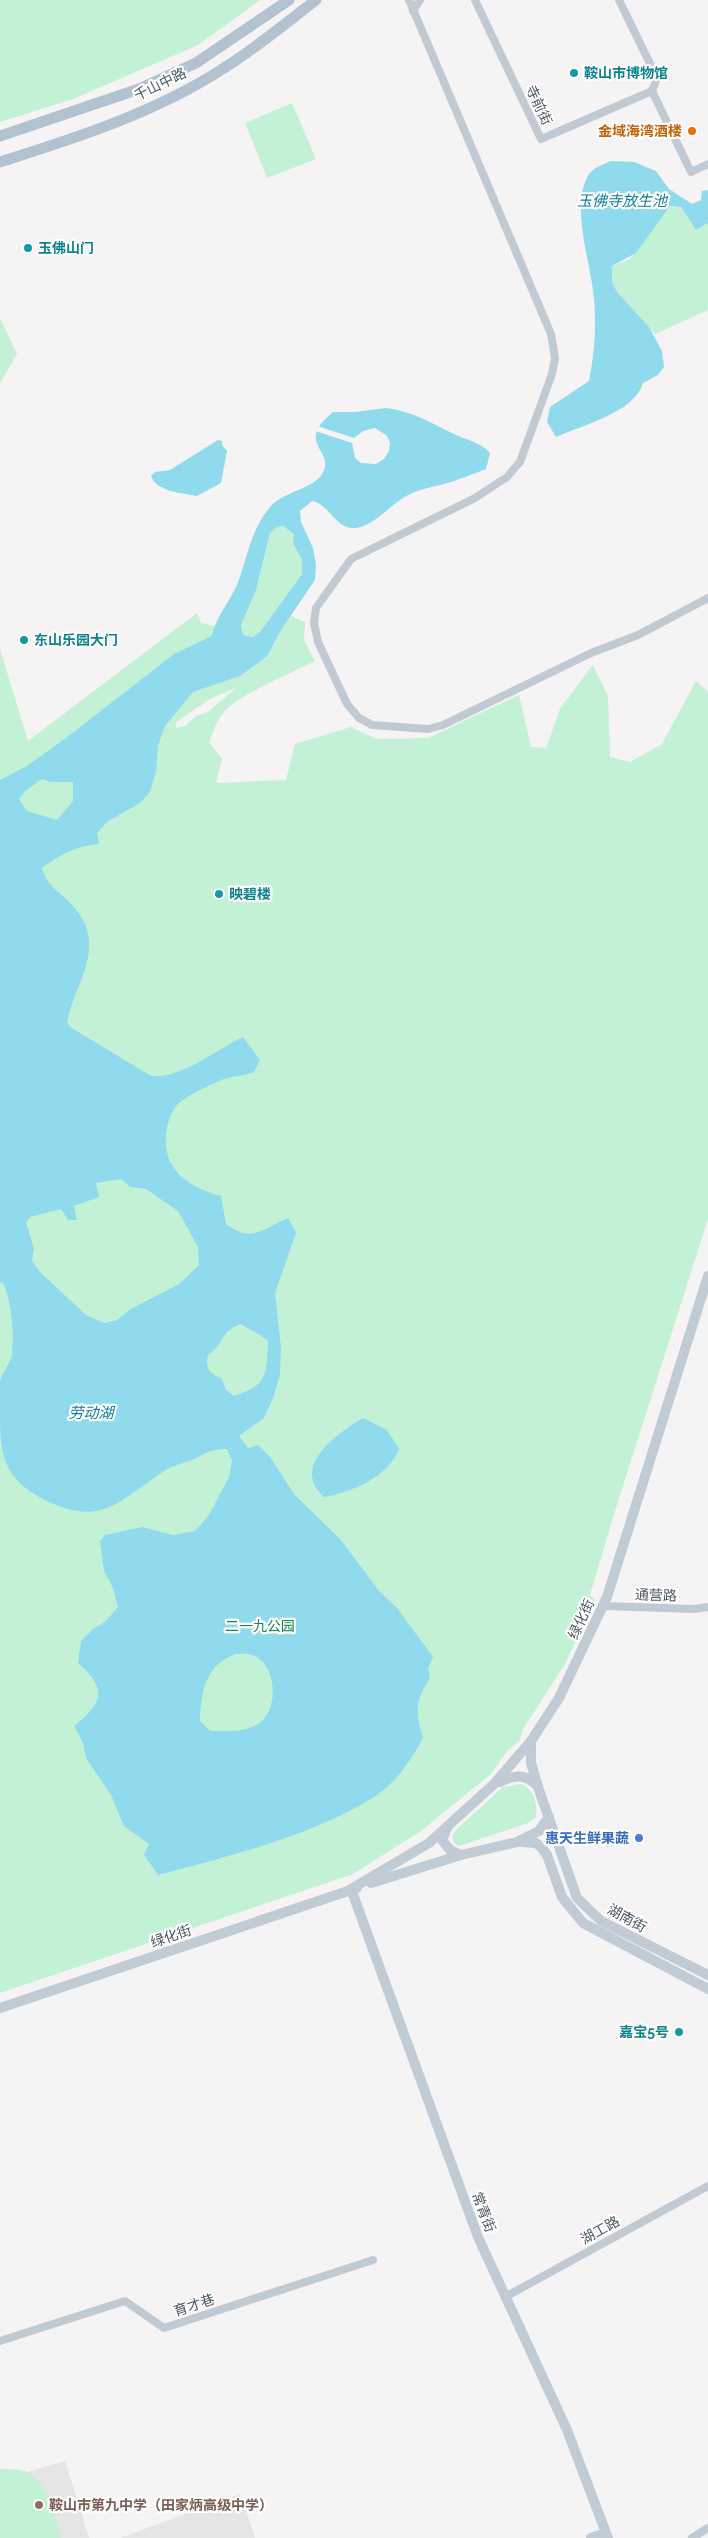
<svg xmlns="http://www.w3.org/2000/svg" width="708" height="2538" font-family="Raleway,'Noto Sans SC',sans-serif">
<rect width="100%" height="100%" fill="#f5f3f3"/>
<!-- education -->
<g fill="#e6e4e5">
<path d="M 65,2461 L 89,2538 L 0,2538 L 0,2469 L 27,2472 Z"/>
<path d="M 240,2494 L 255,2538 L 120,2538 Z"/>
</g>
<!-- green -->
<g fill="#c3f1d5" fill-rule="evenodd">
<path d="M 0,0 L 260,0 L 198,45 L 73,99 L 0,122 Z"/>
<path d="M 292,103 L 316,159 L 267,178 L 245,123 Z"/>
<path d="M 670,206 L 681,207 L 696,230 L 708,223 L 708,310 L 655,334 L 617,292 L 612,282 L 612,266 L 630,259 Z"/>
<path d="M 0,318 L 17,354 L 0,383 Z"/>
<path d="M 283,526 L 294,534 L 293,543 L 302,560 L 302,574 L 260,632 L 253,637 L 243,635 L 241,625 L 256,590 L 270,533 L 277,527 Z"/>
<path d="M 197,613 L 201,623 L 214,626 L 252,667 L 291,616 L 305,622 L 304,640 L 315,661 C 295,671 237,696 225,711 C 217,720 213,731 209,742 L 222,759 L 216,783 L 286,780 L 295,744 L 351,727 L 376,739 L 428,738 L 519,695 L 531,747 L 546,748 L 560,709 L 593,665 L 608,696 L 610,757 L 630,762 L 662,744 L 696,681 L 708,692 L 708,1219 L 614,1514 L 590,1595 L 595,1600 L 565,1664 L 523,1729 L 520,1740 L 508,1750 L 491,1774 L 421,1831 L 353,1874 L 0,1993 L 0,649 L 28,741 ZM 237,687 L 208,712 L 196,716 L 185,726 L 176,728 L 176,722 L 210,699 Z"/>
<path d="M 521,1784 C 535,1790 537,1803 536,1817 L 528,1823 L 459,1846 L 454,1843 L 452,1836 L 456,1830 L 503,1787 Z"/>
<path d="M 0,2469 C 8,2469 21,2469 27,2472 C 49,2484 55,2517 61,2538 L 0,2538 Z"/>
</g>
<!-- water -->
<g fill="#90daee" fill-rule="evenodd">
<path d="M 611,161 L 634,162 L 656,171 L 669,189 L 692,204 L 701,200 L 702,191 L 708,190 L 708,223 L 696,230 L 681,207 L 670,206 L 636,253 L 612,266 L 612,282 L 617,292 L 649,327 L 662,351 L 664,367 L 658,375 L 643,383 C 634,413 582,425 556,437 L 547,422 L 550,407 L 589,381 C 595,351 597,320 593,290 C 589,259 572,206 587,178 C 591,168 602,165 611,161 Z"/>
<path d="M 386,408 C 414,412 427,421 452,433 C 465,440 481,442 490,453 L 486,469 C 475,473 463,478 451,482 C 434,487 415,489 400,500 C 387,509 372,526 356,528 C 335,530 330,504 312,501 L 300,511 L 301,522 L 313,548 L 316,565 L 315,580 L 281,630 L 267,656 L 240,676 L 193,692 L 165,726 L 158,745 L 156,771 L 150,792 L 140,803 L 107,822 L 97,833 L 99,844 C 79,845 57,856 42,868 C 47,887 61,892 73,906 C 109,946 75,982 67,1022 L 70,1027 L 151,1076 C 181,1079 216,1050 243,1037 L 260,1060 L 254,1072 C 244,1076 234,1076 224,1079 C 214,1083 183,1097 177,1105 C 170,1114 166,1127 166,1138 C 164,1172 191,1188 221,1196 L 226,1224 C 253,1244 263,1228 288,1218 L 296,1233 L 275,1293 L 281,1348 L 280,1375 L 273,1398 L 264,1418 L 239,1436 L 248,1448 L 258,1445 L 270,1457 L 294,1494 L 341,1540 L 379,1591 L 397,1608 L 433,1657 L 428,1668 L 430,1678 C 415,1702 415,1711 423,1738 C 411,1760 396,1783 374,1797 C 314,1835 227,1857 158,1875 L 144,1855 L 149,1844 L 124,1826 L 111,1795 L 86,1758 L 83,1743 L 74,1726 C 103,1703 108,1689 78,1663 L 81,1641 L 94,1628 L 105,1622 L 118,1607 L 113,1588 L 104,1571 L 100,1541 L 105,1535 L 142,1527 L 173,1535 L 195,1531 L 209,1515 L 229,1477 L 232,1460 L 227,1449 C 210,1449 207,1453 192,1460 C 183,1463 172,1466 164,1471 C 119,1501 102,1528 45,1500 C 6,1480 0,1459 0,1417 C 0,1406 0,1394 0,1383 C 1,1373 10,1365 12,1355 C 14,1330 12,1307 4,1284 L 0,1282 L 0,780 L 27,766 L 66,738 L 174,654 L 212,636 C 216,616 229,603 237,585 C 248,557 250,530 271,506 C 285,491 313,489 322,474 C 337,450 293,445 333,412 L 355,412 ZM 283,526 L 294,534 L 293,543 L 302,560 L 302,574 L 260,632 L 253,637 L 243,635 L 241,625 L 256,590 L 270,533 L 277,527 ZM 42,779 L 50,782 L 73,782 L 73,801 L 57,820 L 27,811 L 19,799 L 25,791 ZM 121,1179 L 130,1187 L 146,1189 L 178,1211 L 198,1247 L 199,1265 L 179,1284 L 129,1310 L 117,1320 L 105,1323 L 86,1315 L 40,1272 L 32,1261 L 34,1248 L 26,1223 L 30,1217 L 61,1209 L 68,1220 L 77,1220 L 74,1206 L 99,1197 L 96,1183 ZM 241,1324 C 251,1331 259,1333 268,1341 C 266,1374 269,1385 234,1396 L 226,1390 L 222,1379 C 209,1373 205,1369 208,1355 C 226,1342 219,1332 241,1324 ZM 236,1654 C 241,1654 247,1653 252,1655 C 278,1663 280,1713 256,1725 C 242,1733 226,1731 210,1731 L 200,1721 C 201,1692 205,1665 236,1654 Z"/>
<path d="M 218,440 L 222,441 L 222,445 L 227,451 L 221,483 L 197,496 C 183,493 156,492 151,476 L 155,472 L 170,470 Z"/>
<path d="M 363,1418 L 387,1430 L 399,1449 C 388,1477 352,1492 324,1497 C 290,1467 336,1434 363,1418 Z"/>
</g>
<!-- pier -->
<path fill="#f5f3f3" d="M 317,426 L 354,438 L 363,431 L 375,428 L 387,436 L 390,443 L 389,451 L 384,459 L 376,464 L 361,463 L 355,458 L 352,443 L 315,431 Z"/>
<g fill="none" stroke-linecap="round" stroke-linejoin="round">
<!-- street -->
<g stroke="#c1cad2" stroke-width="8">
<path d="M 409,0 L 551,334 L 555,358 L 552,374 L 520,462 L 507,477 L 475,498 L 351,559 L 316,608 L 314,623 L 318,642 L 347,704 L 359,718 L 372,725 L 428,729 L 443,725 L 591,653 L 638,635 L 708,598"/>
<path d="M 475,0 L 541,139 L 652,91"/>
<path d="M 619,0 L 657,78 L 652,91 L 691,172 L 708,164"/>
<path d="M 413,11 L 420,0"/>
<path d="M 603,1606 L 695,1609 L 708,1607"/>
<path d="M 505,2297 L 708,2186"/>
<path d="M 0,2341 L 125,2301 L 164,2328 L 373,2260"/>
<path d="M 692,2538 L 708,2528"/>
</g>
<!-- secondary -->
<g stroke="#c1cbd6" stroke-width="10">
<path d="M 531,1741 L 531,1763 L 538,1787 L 577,1898 L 601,1921 L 708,1975"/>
<path d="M 500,1782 C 515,1774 525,1774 538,1786"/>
<path d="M 447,1828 L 442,1840 L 450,1850 L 461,1855"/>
<path d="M 521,1842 L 536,1843 L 542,1848 L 547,1855 L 562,1897 L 583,1923 L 708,1989"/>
<path d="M 371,1883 L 461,1855 L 517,1842 L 539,1831 L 549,1817"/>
<path d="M 351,1889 L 429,1843 L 494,1784 L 531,1741 L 559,1698 L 607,1597 L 708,1276"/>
<path d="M 351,1889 L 478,2237 L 567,2430 L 608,2538"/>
<path d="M 0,2008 L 357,1888"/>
<path d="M 591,2538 L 606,2533"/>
</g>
<!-- primary -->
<g stroke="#b3c2d1" stroke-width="11">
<path d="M 0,136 L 139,89 L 196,63 L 289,0"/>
<path d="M 0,162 C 76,138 157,112 224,68 C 256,48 286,23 316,0"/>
</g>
</g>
<!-- markers -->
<g fill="#0f9aa8" stroke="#fff" stroke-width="2">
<circle cx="574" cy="73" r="5"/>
<circle cx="28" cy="248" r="5"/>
<circle cx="24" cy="640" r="5"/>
<circle cx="219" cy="894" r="5"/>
<circle cx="679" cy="2032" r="5"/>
</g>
<circle fill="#e8710a" stroke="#fff" stroke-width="2" cx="692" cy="131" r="5"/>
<circle fill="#3f7fe0" stroke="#fff" stroke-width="2" cx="639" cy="1838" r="5"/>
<circle fill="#8d6e63" stroke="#fff" stroke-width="2" cx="39" cy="2505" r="5"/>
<g text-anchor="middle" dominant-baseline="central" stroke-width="4.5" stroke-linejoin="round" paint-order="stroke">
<!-- culture labels -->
<g font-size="14" font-weight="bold" fill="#0d838f" stroke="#fff" text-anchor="start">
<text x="584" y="73">鞍山市博物馆</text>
<text x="38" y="248">玉佛山门</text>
<text x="34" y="640">东山乐园大门</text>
<text x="229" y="894">映碧楼</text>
<text x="669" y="2032" text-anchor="end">嘉宝5号</text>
</g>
<!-- street labels -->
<g font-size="14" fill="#4a5661" stroke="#fff">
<text transform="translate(160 84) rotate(-26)">千山中路</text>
<text transform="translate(539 105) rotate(65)">寺前街</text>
<text transform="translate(656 1595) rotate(2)">通营路</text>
<text transform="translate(581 1619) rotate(-65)">绿化街</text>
<text transform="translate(627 1918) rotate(29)">湖南街</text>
<text transform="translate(171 1936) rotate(-19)">绿化街</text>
<text transform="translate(484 2212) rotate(69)">常青街</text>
<text transform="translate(600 2230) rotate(-29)">湖工路</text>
<text transform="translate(194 2305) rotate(-18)">育才巷</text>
</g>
<!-- food labels -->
<g font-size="14" font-weight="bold" fill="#c56008" stroke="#fff" text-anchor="end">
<text x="682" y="131">金域海湾酒楼</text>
</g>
<!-- park labels -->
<g font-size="14" fill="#17864f" stroke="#fff">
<text x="260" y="1626">二一九公园</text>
</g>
<!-- shop labels -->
<g font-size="14" font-weight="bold" fill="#366cbe" stroke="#fff" text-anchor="end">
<text x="629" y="1838">惠天生鲜果蔬</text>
</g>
<!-- education labels -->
<g font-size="14" font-weight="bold" fill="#785e54" stroke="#fff" text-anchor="start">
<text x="49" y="2505">鞍山市第九中学（田家炳高级中学）</text>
</g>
<!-- water labels -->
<g font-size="15" font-style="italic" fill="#0c7c9b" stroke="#fff">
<text x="622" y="201">玉佛寺放生池</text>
<text x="91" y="1413">劳动湖</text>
</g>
</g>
</svg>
